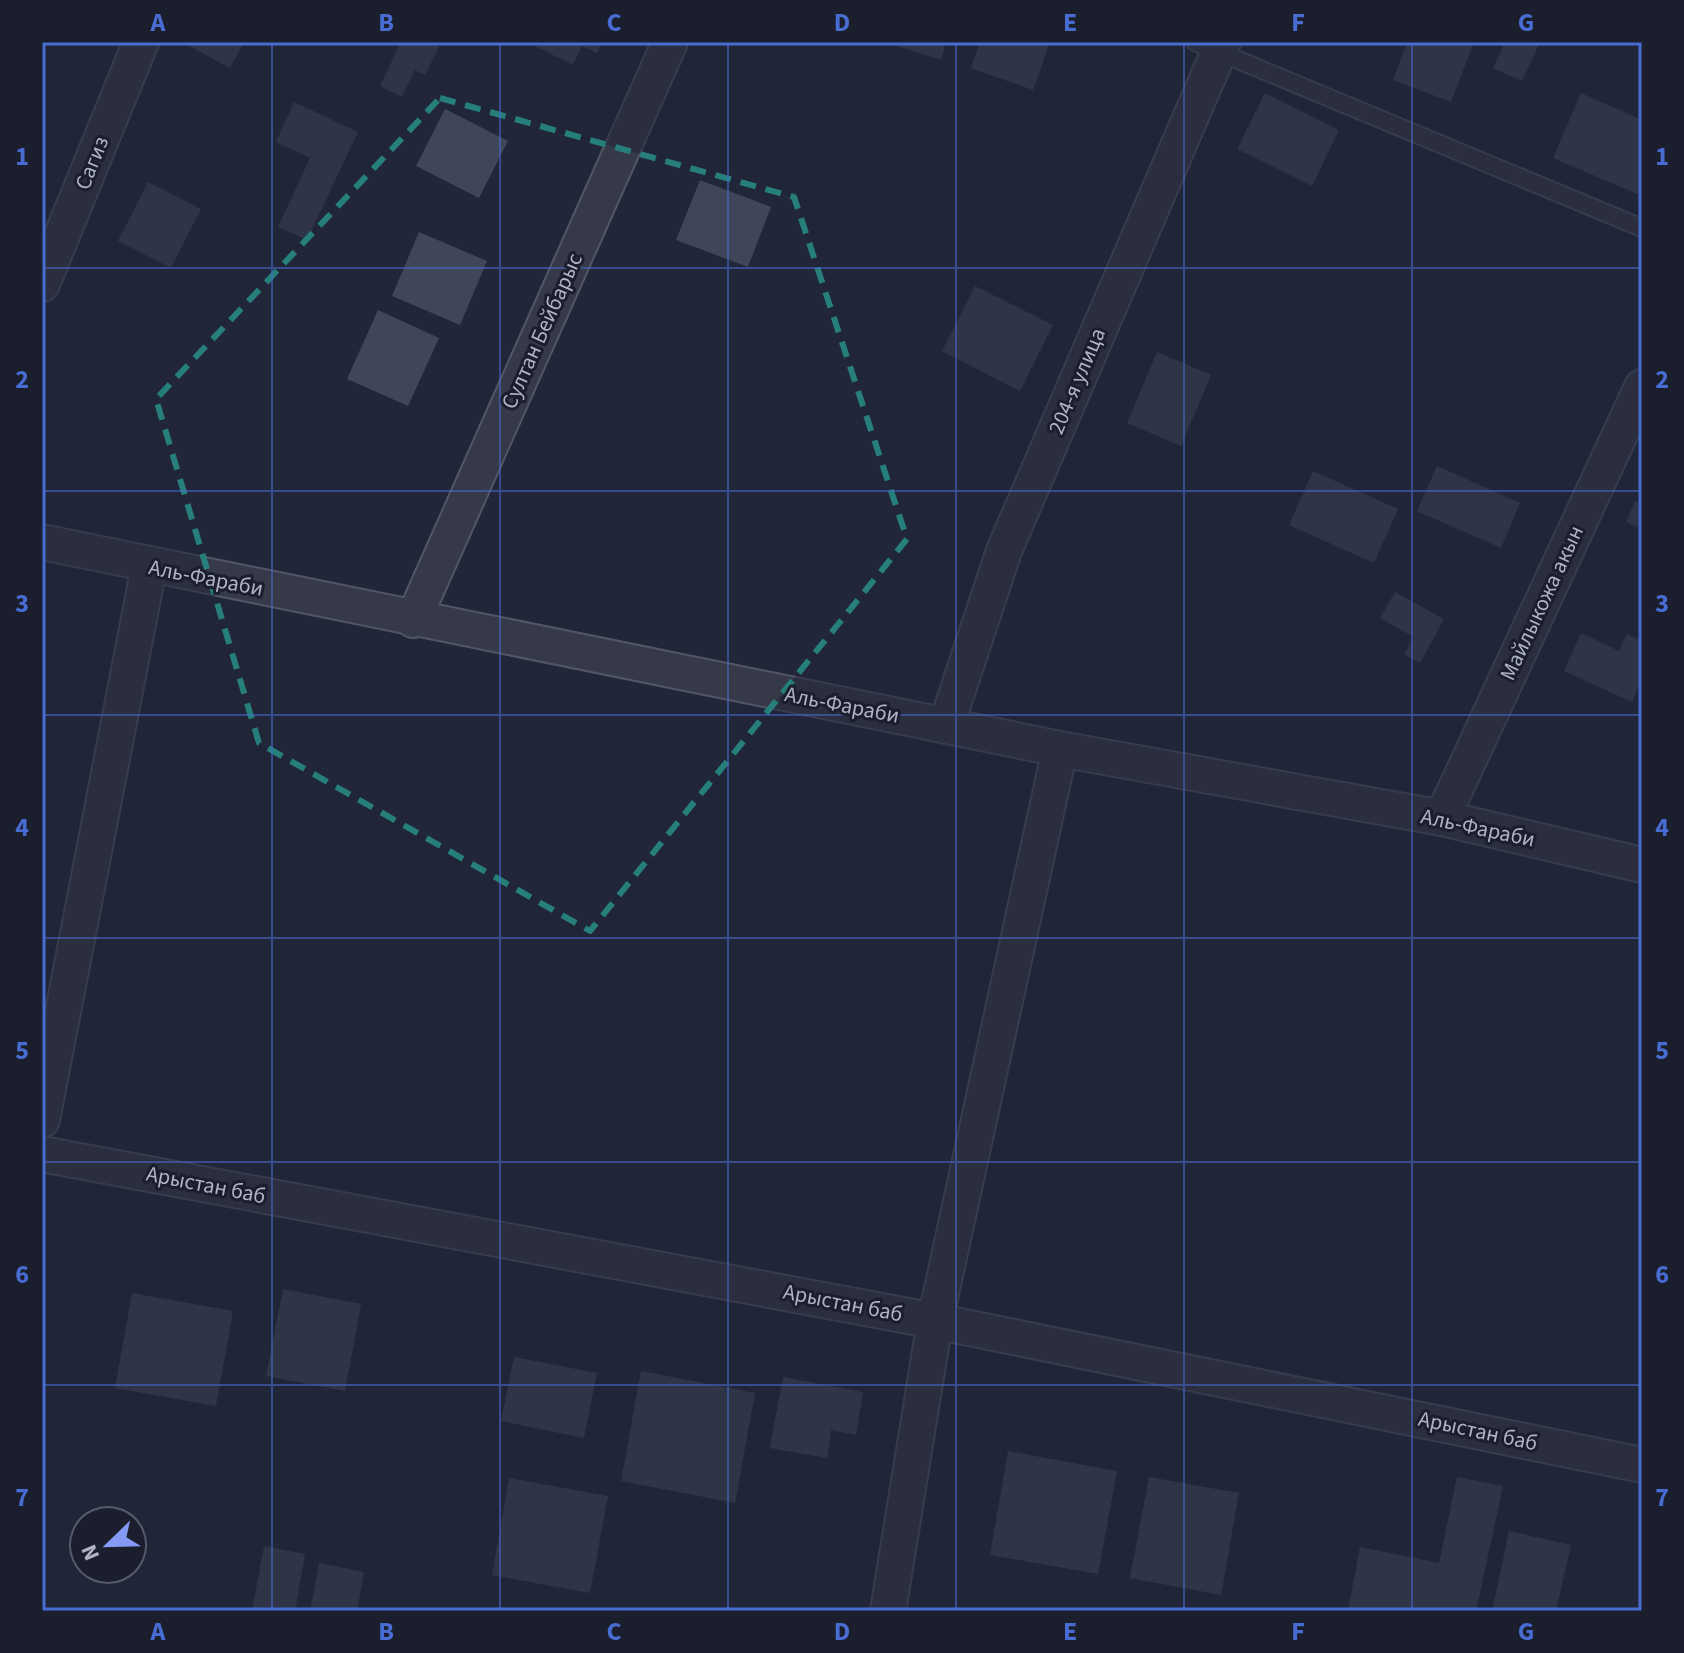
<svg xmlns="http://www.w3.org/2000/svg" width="1684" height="1653" font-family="'Source Sans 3',sans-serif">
<rect width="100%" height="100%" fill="#212738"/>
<!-- building -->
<g fill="#404659">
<path d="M 182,42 L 244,42 L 230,68 Z"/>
<path d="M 401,42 L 429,42 L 439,47 L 425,75 L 415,70 L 402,97 L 380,86 Z"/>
<path d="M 527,42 L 602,42 L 597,53 L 582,46 L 573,65 Z"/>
<path d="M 885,42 L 946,42 L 941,60 Z"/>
<path d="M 980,42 L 1050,42 L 1033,90 L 971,68 Z"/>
<path d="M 1407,42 L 1474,42 L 1451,102 L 1393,80 Z"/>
<path d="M 1505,42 L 1540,42 L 1522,81 L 1493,68 Z"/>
<path d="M 1265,93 L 1339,130 L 1312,186 L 1237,149 Z"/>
<path d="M 1581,93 L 1642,120 L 1642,196 L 1553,158 Z"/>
<path d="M 294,102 L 358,132 L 307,240 L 278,227 L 310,158 L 276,142 Z"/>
<path d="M 445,109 L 508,141 L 479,198 L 416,166 Z"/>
<path d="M 700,180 L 771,207 L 748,267 L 676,240 Z"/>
<path d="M 148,182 L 201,209 L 171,268 L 118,241 Z"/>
<path d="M 419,232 L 487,261 L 460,325 L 392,296 Z"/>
<path d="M 975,286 L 1053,325 L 1020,391 L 942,351 Z"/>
<path d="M 378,310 L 439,338 L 408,406 L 347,379 Z"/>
<path d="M 1157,352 L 1211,375 L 1181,446 L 1127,423 Z"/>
<path d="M 1437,466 L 1520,503 L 1501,548 L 1417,511 Z"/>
<path d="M 1313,471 L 1398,509 L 1374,563 L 1289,525 Z"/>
<path d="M 1635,501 L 1642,504 L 1642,529 L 1626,522 Z"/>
<path d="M 1395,592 L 1444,619 L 1420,663 L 1404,654 L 1414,637 L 1380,618 Z"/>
<path d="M 1581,633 L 1619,651 L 1627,634 L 1642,641 L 1642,679 L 1632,702 L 1564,671 Z"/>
<path d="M 283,1289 L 361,1304 L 345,1391 L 266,1376 Z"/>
<path d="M 132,1293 L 233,1311 L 216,1406 L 115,1388 Z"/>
<path d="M 514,1357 L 597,1373 L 584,1438 L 501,1421 Z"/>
<path d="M 641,1371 L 755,1393 L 735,1503 L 621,1481 Z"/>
<path d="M 783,1377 L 863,1392 L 856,1435 L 831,1430 L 827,1458 L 770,1448 Z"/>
<path d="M 1008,1451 L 1117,1471 L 1098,1574 L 990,1555 Z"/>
<path d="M 1149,1477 L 1239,1493 L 1221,1595 L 1130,1578 Z"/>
<path d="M 1457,1477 L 1503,1486 L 1476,1611 L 1348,1611 L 1360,1547 L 1439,1563 Z"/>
<path d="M 509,1478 L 608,1496 L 590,1593 L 492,1575 Z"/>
<path d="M 1509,1531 L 1571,1545 L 1556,1611 L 1492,1611 Z"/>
<path d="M 264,1546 L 305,1554 L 295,1611 L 252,1611 Z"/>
<path d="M 319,1563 L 364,1572 L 357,1611 L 310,1611 Z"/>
</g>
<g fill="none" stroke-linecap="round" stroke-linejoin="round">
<!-- lane casing -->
<g stroke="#525666" stroke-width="20">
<path id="lane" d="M 1195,42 L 1642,228"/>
</g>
<!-- street casing -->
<g stroke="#525666" stroke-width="38">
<g id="street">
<path d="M 42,284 L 141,42"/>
<path d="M 42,542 L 1060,749 L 1442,818 L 1642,865"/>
<path d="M 413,620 L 670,42"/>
<path d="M 946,726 L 1004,551 L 1223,42"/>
<path d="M 1442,818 L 1642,387"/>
<path d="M 42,1120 L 149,567"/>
<path d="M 42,1154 L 935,1321 L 1642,1465"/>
<path d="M 888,1611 L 935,1321 L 1060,749"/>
</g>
</g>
<!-- lane -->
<use href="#lane" stroke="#353948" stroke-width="16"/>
<!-- street -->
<use href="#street" stroke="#353948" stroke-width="34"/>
</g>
<!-- marked area -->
<path d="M0 0H1684V1653H0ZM 440,98 L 794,197 L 907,539 L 590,931 L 259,743 L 156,399 Z" fill="#212738" fill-opacity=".55" fill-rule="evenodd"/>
<path fill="none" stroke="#277f7b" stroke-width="6" stroke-dasharray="16 10" stroke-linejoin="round" d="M 440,98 L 794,197 L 907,539 L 590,931 L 259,743 L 156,399 Z"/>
<!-- grid -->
<path fill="none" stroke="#496cd2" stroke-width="2" stroke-opacity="0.55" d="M 272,42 L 272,1611M 500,42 L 500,1611M 728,42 L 728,1611M 956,42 L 956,1611M 1184,42 L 1184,1611M 1412,42 L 1412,1611M 42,268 L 1642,268M 42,491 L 1642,491M 42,715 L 1642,715M 42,938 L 1642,938M 42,1162 L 1642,1162M 42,1385 L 1642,1385"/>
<g text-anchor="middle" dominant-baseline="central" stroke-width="6" stroke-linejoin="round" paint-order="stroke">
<!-- street labels -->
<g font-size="22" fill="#afb3c5" stroke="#1a1e2d">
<text transform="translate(92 163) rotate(-68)">Сагиз</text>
<text transform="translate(542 331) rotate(-66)">Султан Бейбарыс</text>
<text transform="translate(1077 381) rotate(-67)">204-я улица</text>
<text transform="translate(206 578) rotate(11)">Аль-Фараби</text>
<text transform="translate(1542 603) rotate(-65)">Майлыкожа акын</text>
<text transform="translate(842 705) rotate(11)">Аль-Фараби</text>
<text transform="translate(1478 828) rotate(12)">Аль-Фараби</text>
<text transform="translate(206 1185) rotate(11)">Арыстан баб</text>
<text transform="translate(843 1303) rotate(11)">Арыстан баб</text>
<text transform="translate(1478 1431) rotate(12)">Арыстан баб</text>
</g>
</g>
<!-- border -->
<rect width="1684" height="1653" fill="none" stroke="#1a1e2d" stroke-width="88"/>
<!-- north arrow -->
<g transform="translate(108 1545) rotate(247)"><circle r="38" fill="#1a1e2d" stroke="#565a6a" stroke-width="2"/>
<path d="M0-6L14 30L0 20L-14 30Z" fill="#859af4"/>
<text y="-12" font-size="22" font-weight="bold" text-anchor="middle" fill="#afb3c5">N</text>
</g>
<rect x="44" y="44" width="1596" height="1565" fill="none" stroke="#496cd2" stroke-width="3"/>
<g font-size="26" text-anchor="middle" font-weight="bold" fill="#496cd2">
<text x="158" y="31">A</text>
<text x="386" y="31">B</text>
<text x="614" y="31">C</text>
<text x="842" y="31">D</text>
<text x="1070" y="31">E</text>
<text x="1298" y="31">F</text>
<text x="1526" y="31">G</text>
<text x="22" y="165">1</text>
<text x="1662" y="165">1</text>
<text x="22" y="388">2</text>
<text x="1662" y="388">2</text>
<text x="22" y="612">3</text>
<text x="1662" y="612">3</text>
<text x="22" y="836">4</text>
<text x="1662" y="836">4</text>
<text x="22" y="1059">5</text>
<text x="1662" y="1059">5</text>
<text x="22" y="1283">6</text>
<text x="1662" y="1283">6</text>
<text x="22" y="1506">7</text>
<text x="1662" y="1506">7</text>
<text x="158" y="1640">A</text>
<text x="386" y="1640">B</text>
<text x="614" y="1640">C</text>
<text x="842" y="1640">D</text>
<text x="1070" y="1640">E</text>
<text x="1298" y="1640">F</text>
<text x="1526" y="1640">G</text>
</g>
</svg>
